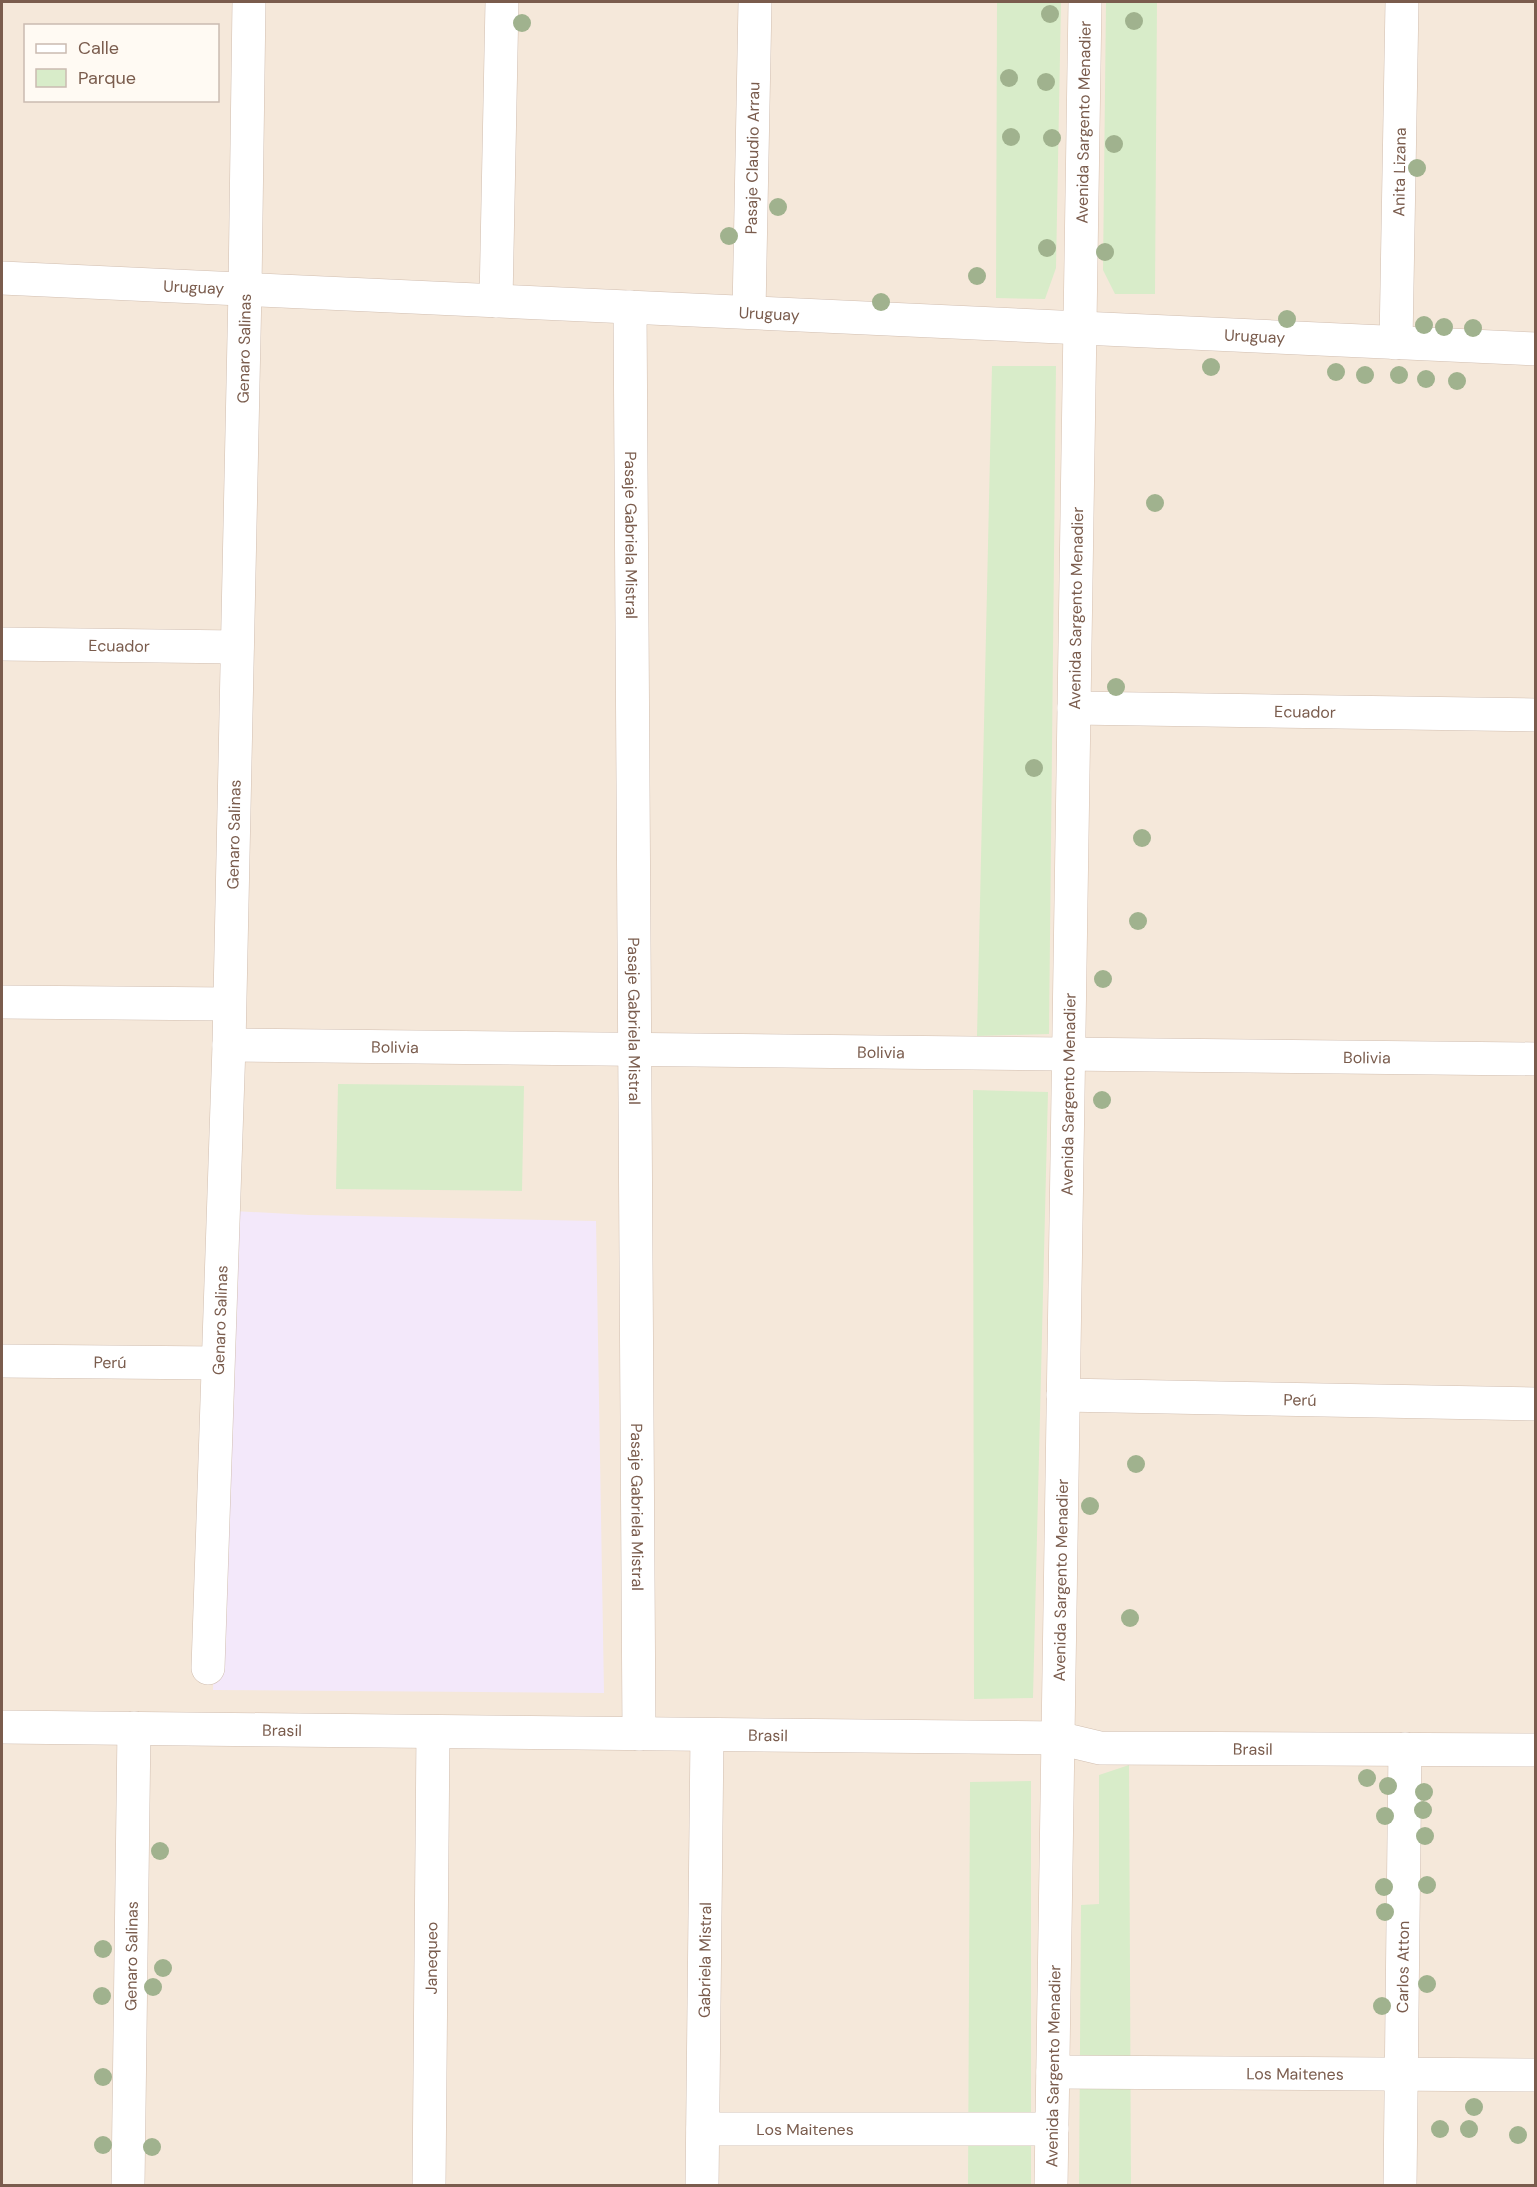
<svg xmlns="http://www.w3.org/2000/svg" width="1537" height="2187" font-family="'DM Sans',sans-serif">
<rect width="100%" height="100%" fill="#fdf6ec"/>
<!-- residential -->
<path fill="#f5e8da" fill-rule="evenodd" d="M 2,2 L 1535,2 L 1535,2185 L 2,2185 ZM 26,26 L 218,26 L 218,100 L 26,100 Z"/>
<!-- education -->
<path fill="#f3e8fa" d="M 233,1211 L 309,1215 L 596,1221 L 604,1693 L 213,1690 Z"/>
<!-- green -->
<g fill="#d8ecc9">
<path d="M 997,2 L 1061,2 L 1056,268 L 1045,299 L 996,298 Z"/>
<path d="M 1106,2 L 1157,2 L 1155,294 L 1115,294 L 1103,270 Z"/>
<path d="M 992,366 L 1056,366 L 1049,1034 L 977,1036 Z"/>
<path d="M 338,1084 L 524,1086 L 522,1191 L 336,1189 Z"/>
<path d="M 973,1090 L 1048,1092 L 1033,1698 L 974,1699 Z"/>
<path d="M 1129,1765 L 1131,2185 L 1079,2186 L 1081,1905 L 1099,1904 L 1099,1775 Z"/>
<path d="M 1031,1781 L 1031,2185 L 968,2186 L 970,1782 Z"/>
</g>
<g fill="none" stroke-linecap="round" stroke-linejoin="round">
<!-- minor casing -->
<g stroke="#d1beb0" stroke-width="34">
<g id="minor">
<path id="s1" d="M 2,278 L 1536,349"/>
<path d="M 496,301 L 502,2"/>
<path id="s2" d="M 630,307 L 639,1734"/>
<path id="s3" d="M 749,312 L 755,2"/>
<path id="s4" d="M 1396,343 L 1402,2"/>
<path id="s5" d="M 2,644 L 237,647"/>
<path id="s6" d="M 1074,708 L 1536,715"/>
<path d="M 2,1002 L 229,1004"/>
<path id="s7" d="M 229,1045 L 1536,1059"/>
<path id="s8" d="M 2,1361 L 217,1363"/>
<path id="s9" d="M 1063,1395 L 1536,1404"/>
<path id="s10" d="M 208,1668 L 229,1045 L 245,289 L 249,2"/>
<path id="s11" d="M 2,1727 L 1058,1738 L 1100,1748 L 1536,1750"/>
<path id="s12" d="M 1053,2072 L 1536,2075"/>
<path id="s13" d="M 703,2129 L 1052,2129"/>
<path id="s14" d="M 128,2186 L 134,1728"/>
<path id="s15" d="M 429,2186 L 433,1732"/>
<path id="s16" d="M 702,2186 L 707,1735"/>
<path id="s17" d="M 1400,2186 L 1405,1749"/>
</g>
</g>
<!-- secondary casing -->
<g stroke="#d6c0b0" stroke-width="34">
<g id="secondary">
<path id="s18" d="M 1051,2186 L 1085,2"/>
</g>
</g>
<!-- minor -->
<use href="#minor" stroke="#fff" stroke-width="33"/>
<!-- secondary -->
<use href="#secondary" stroke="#fff" stroke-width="33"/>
</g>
<!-- trees -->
<g fill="#a0b28e">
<circle cx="1050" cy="14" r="9"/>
<circle cx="1134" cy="21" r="9"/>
<circle cx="522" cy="23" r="9"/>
<circle cx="1009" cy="78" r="9"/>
<circle cx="1046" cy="82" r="9"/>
<circle cx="1011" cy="137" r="9"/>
<circle cx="1052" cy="138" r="9"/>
<circle cx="1114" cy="144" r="9"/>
<circle cx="1417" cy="168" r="9"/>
<circle cx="778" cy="207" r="9"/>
<circle cx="729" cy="236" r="9"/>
<circle cx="1047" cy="248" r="9"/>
<circle cx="1105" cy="252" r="9"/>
<circle cx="977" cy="276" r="9"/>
<circle cx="881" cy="302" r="9"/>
<circle cx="1287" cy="319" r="9"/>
<circle cx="1424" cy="325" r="9"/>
<circle cx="1444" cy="327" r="9"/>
<circle cx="1473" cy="328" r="9"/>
<circle cx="1211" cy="367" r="9"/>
<circle cx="1336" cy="372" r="9"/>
<circle cx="1365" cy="375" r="9"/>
<circle cx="1399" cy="375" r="9"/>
<circle cx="1426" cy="379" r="9"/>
<circle cx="1457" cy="381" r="9"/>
<circle cx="1155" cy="503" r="9"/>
<circle cx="1116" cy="687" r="9"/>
<circle cx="1034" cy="768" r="9"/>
<circle cx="1142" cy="838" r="9"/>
<circle cx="1138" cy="921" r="9"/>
<circle cx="1103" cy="979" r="9"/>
<circle cx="1102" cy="1100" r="9"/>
<circle cx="1136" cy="1464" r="9"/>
<circle cx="1090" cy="1506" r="9"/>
<circle cx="1130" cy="1618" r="9"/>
<circle cx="1367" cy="1778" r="9"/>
<circle cx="1388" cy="1786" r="9"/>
<circle cx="1424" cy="1792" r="9"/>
<circle cx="1423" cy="1810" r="9"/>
<circle cx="1385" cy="1816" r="9"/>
<circle cx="1425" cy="1836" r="9"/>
<circle cx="160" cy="1851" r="9"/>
<circle cx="1427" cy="1885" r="9"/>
<circle cx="1384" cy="1887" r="9"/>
<circle cx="1385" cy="1912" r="9"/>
<circle cx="103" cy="1949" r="9"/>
<circle cx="163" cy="1968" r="9"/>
<circle cx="1427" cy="1984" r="9"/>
<circle cx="153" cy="1987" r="9"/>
<circle cx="102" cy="1996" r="9"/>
<circle cx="1382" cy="2006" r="9"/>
<circle cx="103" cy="2077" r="9"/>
<circle cx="1474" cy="2107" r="9"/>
<circle cx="1440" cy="2129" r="9"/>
<circle cx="1469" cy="2129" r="9"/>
<circle cx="1518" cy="2135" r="9"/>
<circle cx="103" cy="2145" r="9"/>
<circle cx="152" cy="2147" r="9"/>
</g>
<g text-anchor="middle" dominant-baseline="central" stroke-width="5" stroke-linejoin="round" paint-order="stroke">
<!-- street labels -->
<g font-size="16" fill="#7a5c4d" stroke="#fffaf3">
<text stroke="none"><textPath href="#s18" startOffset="2064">Avenida Sargento Menadier</textPath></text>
<text stroke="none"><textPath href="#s3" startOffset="154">Pasaje Claudio Arrau</textPath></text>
<text stroke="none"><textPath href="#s4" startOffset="171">Anita Lizana</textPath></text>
<text stroke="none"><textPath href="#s1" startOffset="192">Uruguay</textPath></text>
<text stroke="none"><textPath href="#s1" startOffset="768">Uruguay</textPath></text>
<text stroke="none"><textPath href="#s1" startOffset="1254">Uruguay</textPath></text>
<text stroke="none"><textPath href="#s10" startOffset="1320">Genaro Salinas</textPath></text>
<text stroke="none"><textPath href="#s2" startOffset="228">Pasaje Gabriela Mistral</textPath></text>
<text stroke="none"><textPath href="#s18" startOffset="1578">Avenida Sargento Menadier</textPath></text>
<text stroke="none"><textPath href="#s5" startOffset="117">Ecuador</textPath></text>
<text stroke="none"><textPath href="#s6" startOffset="231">Ecuador</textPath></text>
<text stroke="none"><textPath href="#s10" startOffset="834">Genaro Salinas</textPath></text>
<text stroke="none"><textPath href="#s2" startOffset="714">Pasaje Gabriela Mistral</textPath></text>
<text stroke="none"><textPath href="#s7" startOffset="166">Bolivia</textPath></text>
<text stroke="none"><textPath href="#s7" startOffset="652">Bolivia</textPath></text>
<text stroke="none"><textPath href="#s7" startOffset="1138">Bolivia</textPath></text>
<text stroke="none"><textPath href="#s18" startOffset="1092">Avenida Sargento Menadier</textPath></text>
<text stroke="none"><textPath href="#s10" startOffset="348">Genaro Salinas</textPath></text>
<text stroke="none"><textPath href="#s8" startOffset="108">Perú</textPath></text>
<text stroke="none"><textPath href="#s9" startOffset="237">Perú</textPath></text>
<text stroke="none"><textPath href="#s2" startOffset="1200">Pasaje Gabriela Mistral</textPath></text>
<text stroke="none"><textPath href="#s18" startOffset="606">Avenida Sargento Menadier</textPath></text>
<text stroke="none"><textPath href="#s11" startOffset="280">Brasil</textPath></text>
<text stroke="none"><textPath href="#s11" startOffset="766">Brasil</textPath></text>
<text stroke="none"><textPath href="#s11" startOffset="1252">Brasil</textPath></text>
<text stroke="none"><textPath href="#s14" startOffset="230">Genaro Salinas</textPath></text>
<text stroke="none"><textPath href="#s15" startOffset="228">Janequeo</textPath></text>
<text stroke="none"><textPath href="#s16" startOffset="226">Gabriela Mistral</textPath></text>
<text stroke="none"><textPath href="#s17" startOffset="219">Carlos Atton</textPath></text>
<text stroke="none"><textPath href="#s18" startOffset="120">Avenida Sargento Menadier</textPath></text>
<text stroke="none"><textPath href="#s12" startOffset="242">Los Maitenes</textPath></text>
<text stroke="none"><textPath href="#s13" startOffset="102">Los Maitenes</textPath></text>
</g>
</g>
<!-- border -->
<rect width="1537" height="2187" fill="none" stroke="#7a5c4d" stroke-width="6"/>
<!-- legend -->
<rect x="24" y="24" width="195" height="78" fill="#fffaf3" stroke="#cabbb1" stroke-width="1.5"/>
<rect x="36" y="44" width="30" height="9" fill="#ffffff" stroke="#cabbb1" stroke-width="1.5"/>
<text x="78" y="54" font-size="18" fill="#7a5c4d">Calle</text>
<rect x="36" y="69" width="30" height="18" fill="#d8ecc9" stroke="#cabbb1" stroke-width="1.5"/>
<text x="78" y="84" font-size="18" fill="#7a5c4d">Parque</text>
</svg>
